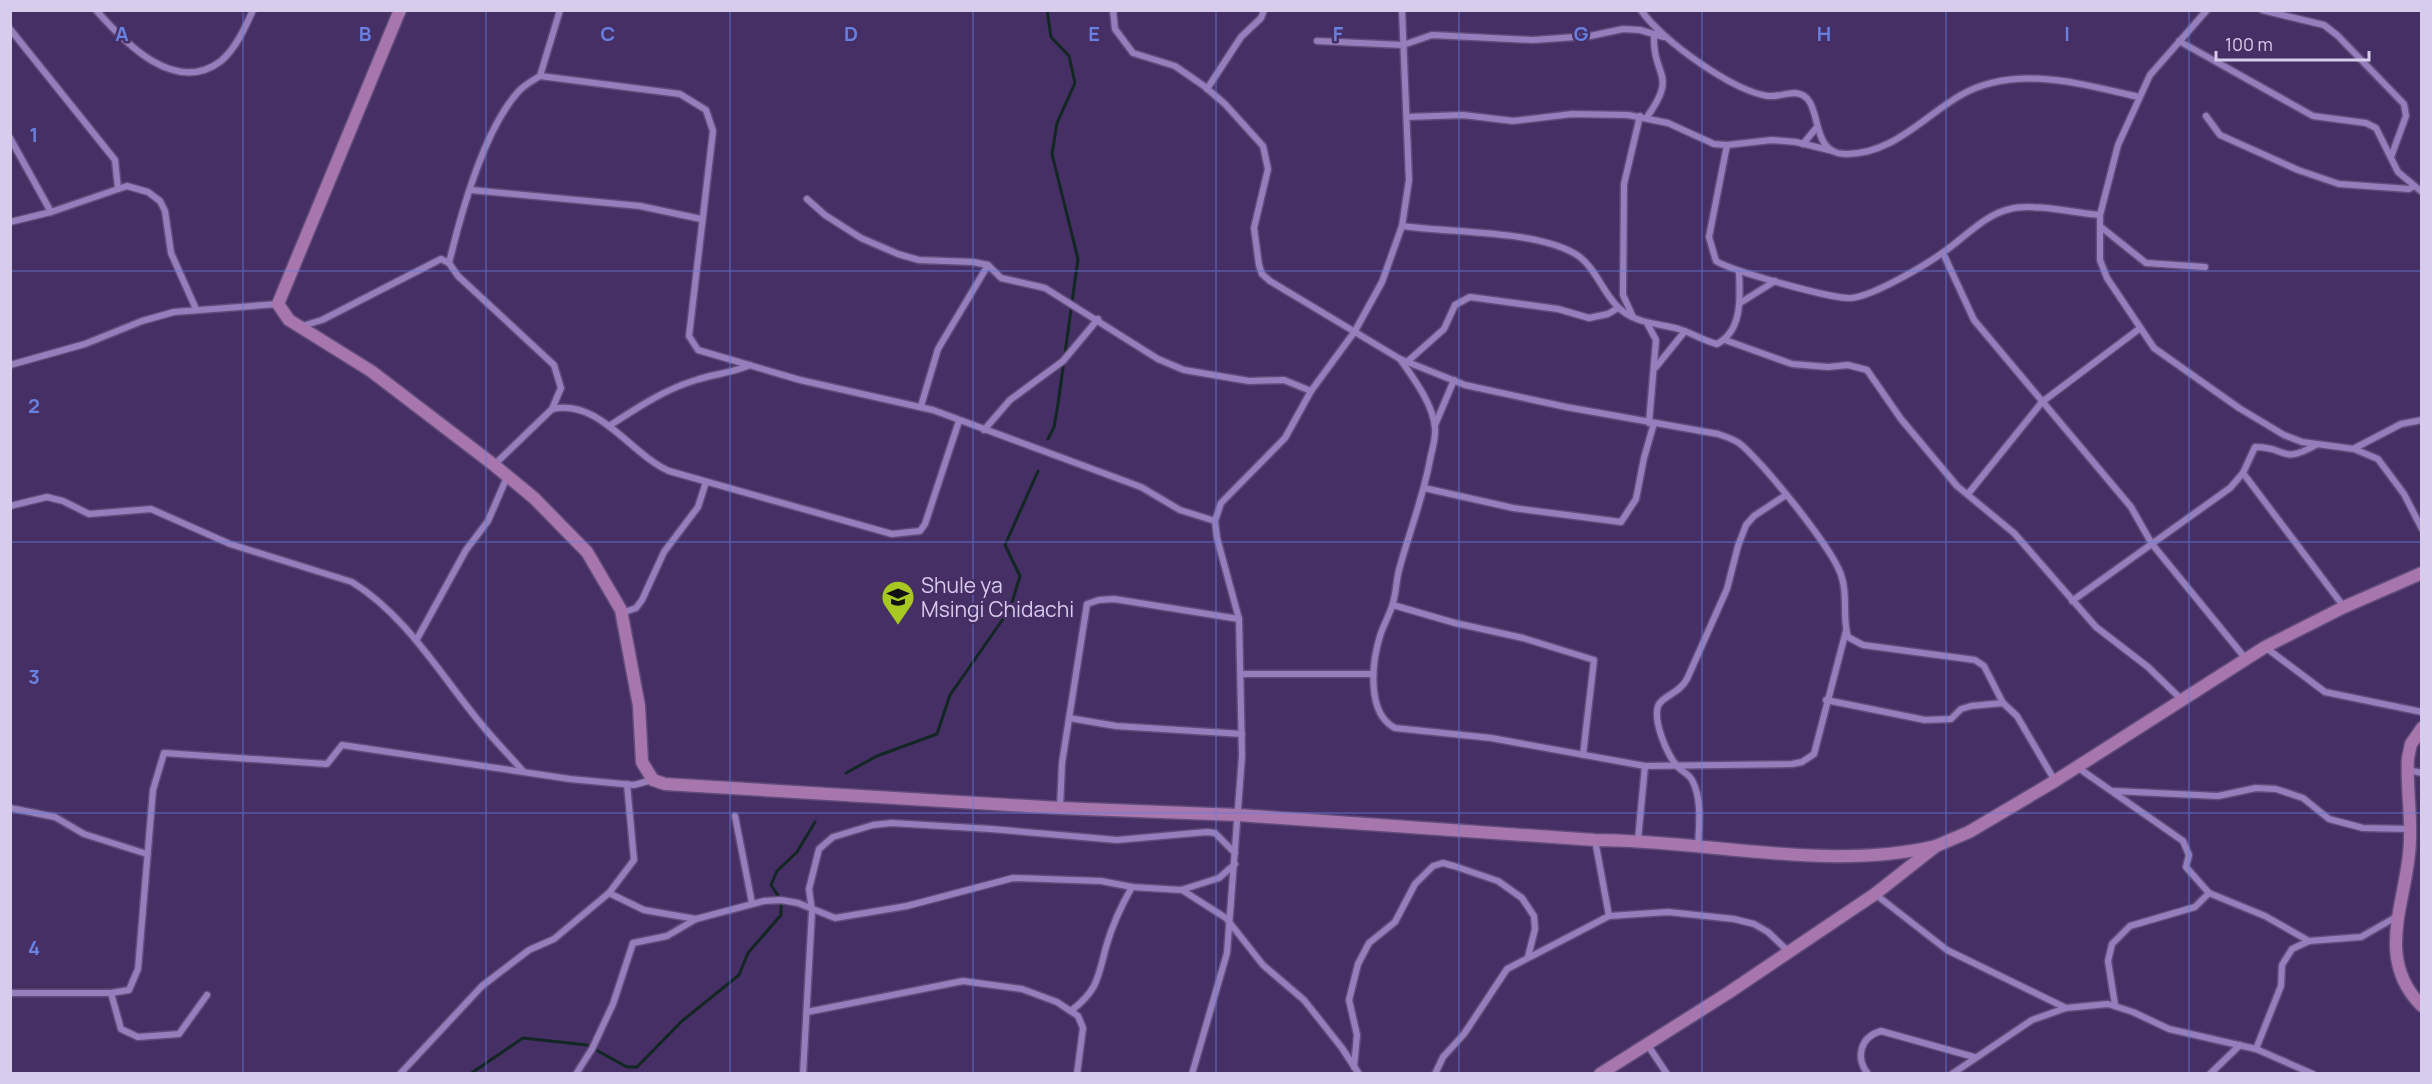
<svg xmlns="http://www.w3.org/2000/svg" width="2432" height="1084" font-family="Manrope,sans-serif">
<rect width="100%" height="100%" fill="#462f65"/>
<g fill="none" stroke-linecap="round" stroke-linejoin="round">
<!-- stream -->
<g stroke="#122723" stroke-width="3">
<path d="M 1047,10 L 1051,37 L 1069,56 L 1075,83 L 1057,123 L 1052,154 L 1078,259 L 1058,404 L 1054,427 L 1048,439"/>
<path d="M 846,773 L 877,756 L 937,734 L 950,695 L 1010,609 L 1020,576 L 1005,545 L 1038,471"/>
<path d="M 470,1074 L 523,1038 L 587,1045 L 627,1067 L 637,1067 L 682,1021 L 739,975 L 748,953 L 781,915 L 781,900 L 771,885 L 777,871 L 797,852 L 815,822"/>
</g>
<!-- street casing -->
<g stroke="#604c7a" stroke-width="9">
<g id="street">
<path d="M 96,10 C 124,42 175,96 221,61 C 236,48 245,28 253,10"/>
<path d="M 1113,10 L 1115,29 L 1133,53 L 1175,66 L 1204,86 L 1225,104 L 1263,146 L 1268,169 L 1254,228 L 1259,265 L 1262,274 L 1270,281 L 1400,359 L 1465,385 L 1566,407 L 1718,434 C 1724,436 1733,439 1739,443 C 1761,460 1836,552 1842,578 C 1848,597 1842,618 1848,637 L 1863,645 L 1975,660 L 1984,666 L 2003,703 L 2017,716 L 2055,781"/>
<path d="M 1641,10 C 1661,40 1733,91 1768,96 C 1777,97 1786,93 1795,93 C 1826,95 1806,153 1845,154 C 1892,155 1924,116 1961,95 C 2016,64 2081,84 2139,97"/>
<path d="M 2207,10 L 2150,75 L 2118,145 L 2100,215 L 2100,260 L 2107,278 L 2154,348 L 2239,408 L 2284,435 L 2302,442 L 2354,449 L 2378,459 L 2404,494 L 2422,529"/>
<path d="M 2262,10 L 2324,25 L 2337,35 L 2404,104 L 2406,116 L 2391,157"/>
<path d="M 10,29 L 115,160 L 118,189"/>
<path d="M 1317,41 L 1403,45 L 1432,35 L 1533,40 L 1590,36 L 1623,29 L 1640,30 L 1664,37"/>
<path d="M 2179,41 L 2313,116 L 2366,123 L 2376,128 L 2398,172 L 2422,192"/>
<path d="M 540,76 L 560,10"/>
<path d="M 1207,89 L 1241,37 L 1261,18 L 1264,10"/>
<path d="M 2206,116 L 2220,135 L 2298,170 L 2339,184 L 2409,189 L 2414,186"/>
<path d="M 1407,117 L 1463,115 L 1513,121 L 1572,114 L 1628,115 L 1668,123 L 1714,144 L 1727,145 L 1772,140 L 1796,142 L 1833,151"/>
<path d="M 1647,117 C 1679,72 1652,78 1654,34"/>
<path d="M 10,138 L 51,212"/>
<path d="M 1803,144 L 1817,127"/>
<path d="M 1727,145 L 1709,237 L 1716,261 C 1732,271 1835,300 1852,298 C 1875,295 1926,265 1945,251 C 1965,237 1986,214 2010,209 C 2034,203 2075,213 2100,215"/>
<path d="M 471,190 L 640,206 L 701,219"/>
<path d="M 807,199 L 825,215 L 861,238 L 898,254 L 919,260 L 973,262 L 988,265 L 1001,278 L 1045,288 L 1158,359 L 1184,370 L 1249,381 L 1284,380 L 1311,391"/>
<path d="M 10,222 L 51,212 L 127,186 L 148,192 L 160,201 L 165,211 L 171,253 L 196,309"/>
<path d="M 1402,226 C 1450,233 1538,230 1577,255 C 1594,266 1602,290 1616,305 C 1633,324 1657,323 1679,329 C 1692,333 1704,341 1717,344 C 1743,330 1740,297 1739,272"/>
<path d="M 2101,227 L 2146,263 L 2205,267"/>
<path d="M 1943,253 L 1974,320 L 2131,507 L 2152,544 L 2246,659"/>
<path d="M 1740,303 L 1775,281"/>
<path d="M 1633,317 L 1623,295 L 1624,184 L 1640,116"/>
<path d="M 1647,323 L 1656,340 L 1649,423"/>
<path d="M 299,327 L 322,320 L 441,259 L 449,263"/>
<path d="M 1725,340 L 1792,364 L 1828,367 L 1848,365 L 1867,370 L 1901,419 L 1957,486 L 2014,533 L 2096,627 L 2148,667 L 2182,700"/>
<path d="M 1400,359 C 1414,379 1433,404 1435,428 C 1436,439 1432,449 1430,460 C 1423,498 1409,533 1399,570 C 1396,582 1396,595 1392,606 C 1389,616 1383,626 1380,636 C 1372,662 1366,713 1395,728 L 1491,738 L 1645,766 L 1792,764 L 1802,762 L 1814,754 L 1846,631"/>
<path d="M 1407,362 L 1444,329 L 1455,305 L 1470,297 L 1558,309 L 1589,318 L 1608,314 L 1618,308"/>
<path d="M 10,365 L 85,344 L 142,321 L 174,312 L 278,304"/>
<path d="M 1656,367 L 1685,331"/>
<path d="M 921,406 L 938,349 L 988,265"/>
<path d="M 959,421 L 925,524 L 920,531 L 892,534 L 669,471 C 629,453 600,399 552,409 L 561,388 L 554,365 L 458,276 L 449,263 C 461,213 484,130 518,92 C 524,85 532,81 540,76 L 680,94 L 706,110 L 713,131 L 689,336 L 698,350 L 800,380 L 933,410 L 1141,487 L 1180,510 L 1215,521"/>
<path d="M 1435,425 L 1454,380"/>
<path d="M 609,426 C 637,408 663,390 696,380 C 714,374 732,373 750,365"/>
<path d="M 984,430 L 1010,400 L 1063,361 L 1098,319"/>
<path d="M 2355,448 L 2401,424 L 2422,420"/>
<path d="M 494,465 L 552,409"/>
<path d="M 2243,473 L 2255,447 C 2288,447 2280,465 2316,445"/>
<path d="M 1424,488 L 1513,508 L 1621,522 L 1636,499 L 1644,458 L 1654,423"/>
<path d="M 1968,494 L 2042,402 L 2139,329"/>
<path d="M 10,506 L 47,497 L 63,501 L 89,514 L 151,509 L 230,544 L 352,582 C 407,616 441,676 482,725 C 494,740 509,755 522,770"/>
<path d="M 2072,601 L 2230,488 L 2243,473 L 2344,607"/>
<path d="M 1393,605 L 1455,623 L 1523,638 L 1594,660 L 1583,755"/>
<path d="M 622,613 L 636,608 L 642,600 L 664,552 L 698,507 L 706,482"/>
<path d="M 417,639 L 466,550 L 488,521 L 507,477"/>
<path d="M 2265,647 L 2325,692 L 2422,712"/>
<path d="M 1241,674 L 1373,674"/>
<path d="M 1826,700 L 1925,720 L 1951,719 L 1961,709 L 1971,706 L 2003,703"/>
<path d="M 1069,718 L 1116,726 L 1242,734"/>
<path d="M 2077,767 L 2183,841 L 2189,855 L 2186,867 L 2209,893 L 2265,916 L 2309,941"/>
<path d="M 2408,770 L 2422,773"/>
<path d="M 2114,791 L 2218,796 L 2256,788 L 2276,789 L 2303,798 L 2329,819 L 2363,828 L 2409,829"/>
<path d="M 10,808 L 55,817 L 84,834 L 147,854"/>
<path d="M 1060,808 L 1062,763 L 1087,604 L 1099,600 L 1114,599 L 1239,619"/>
<path d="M 735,816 L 752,903"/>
<path d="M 1595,840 L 1609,916"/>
<path d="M 1638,840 L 1645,766"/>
<path d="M 1698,846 C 1699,827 1702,800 1693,782 C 1690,774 1683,773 1677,766 C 1667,754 1653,722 1658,706 C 1662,696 1679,694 1687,679 L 1727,589 L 1738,546 L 1746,525 L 1754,516 L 1786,495"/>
<path d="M 1182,890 L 1226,918 L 1263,965 L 1304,1000 L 1342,1048 L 1359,1074"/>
<path d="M 609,893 L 644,910 L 696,919"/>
<path d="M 1875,894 L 1947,950 L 2066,1008"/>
<path d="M 10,993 L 111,993 L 129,990 L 138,969 L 153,790 L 164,753 L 327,764 L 342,745 L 570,779 L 634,785 L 652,780"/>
<path d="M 111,993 L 121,1029 L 138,1037 L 179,1034 L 207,995"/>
<path d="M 2115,1005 L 2108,961 L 2112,944 L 2130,926 L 2195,907 L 2209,893"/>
<path d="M 1072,1010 C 1098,990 1098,977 1106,947 C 1112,926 1121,906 1132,887"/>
<path d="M 807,1012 L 963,981 L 1022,989 L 1057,1002 L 1078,1016 L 1083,1028 L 1077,1074"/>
<path d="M 1647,1044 L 1667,1074"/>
<path d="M 2256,1049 L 2281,986 L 2282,965 L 2292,949 L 2309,941 L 2361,937 L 2396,917"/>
<path d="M 1354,1067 L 1357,1035 L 1349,1000 L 1358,964 L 1369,943 L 1395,922 L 1415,884 L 1433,866 L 1443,863 L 1454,866 L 1498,881 L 1522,898 L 1534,916 L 1535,929 L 1528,957"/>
<path d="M 400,1074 L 482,986 L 529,950 L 554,939 L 609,893 L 634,860 L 627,784"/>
<path d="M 576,1074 L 592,1049 L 613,1004 L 633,943 L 667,936 L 696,919 L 764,901 L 781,900 L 798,903 L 835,918 L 907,906 L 1013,878 L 1101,881 L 1132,887 L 1181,890 L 1219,878 L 1235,864"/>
<path d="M 803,1074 L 812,911 L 809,889 L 819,849 L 833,837 L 873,825 L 892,823 L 991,829 L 1117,840 L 1207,832 L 1215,833 L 1235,853"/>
<path d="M 1192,1074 L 1227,953 L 1242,756 L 1239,619 L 1217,538 L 1215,521 L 1221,503 L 1285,438 L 1311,391 L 1355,331 L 1382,282 L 1402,226 L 1409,180 L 1402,10"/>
<path d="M 1435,1074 L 1443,1057 L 1464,1034 L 1507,969 L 1609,916 L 1668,912 L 1734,919 L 1754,924 L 1768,932 L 1789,952"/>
<path d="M 1868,1074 C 1855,1058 1860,1037 1881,1031 L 1974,1057"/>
<path d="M 1952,1074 L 2032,1020 L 2066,1008 L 2108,1004 L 2133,1012 L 2169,1029 L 2256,1049 L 2313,1074"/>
<path d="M 2210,1074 L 2240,1045"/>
</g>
</g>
<!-- secondary casing -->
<g stroke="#604c7a" stroke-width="15">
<g id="secondary">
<path d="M 400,10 L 278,304 L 289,320 L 371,371 L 494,465 L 534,498 L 587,552 L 621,610 L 639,706 L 642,762 L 653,780 L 665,784 L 1060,808 L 1238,815 L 1595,840 C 1706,840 1827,872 1936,846"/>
<path d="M 2422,728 L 2411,744 L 2408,758 C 2406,789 2413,822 2409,854 C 2404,906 2376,961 2422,1006"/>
<path d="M 1600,1074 L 1728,993 L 1875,894 L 1936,846 L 1969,832 L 2055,781 L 2265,647 L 2344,607 L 2422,573"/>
</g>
</g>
<!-- street -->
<use href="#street" stroke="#957ebb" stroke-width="6"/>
<!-- secondary -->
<use href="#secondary" stroke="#a776ac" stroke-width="12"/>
</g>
<!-- grid -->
<path fill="none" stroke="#6880e0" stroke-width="1.5" stroke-opacity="0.55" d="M 243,10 L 243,1074M 486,10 L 486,1074M 730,10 L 730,1074M 973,10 L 973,1074M 1216,10 L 1216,1074M 1459,10 L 1459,1074M 1702,10 L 1702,1074M 1946,10 L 1946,1074M 2189,10 L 2189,1074M 10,271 L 2422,271M 10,542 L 2422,542M 10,813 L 2422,813"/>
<!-- icons -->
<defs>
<g id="school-pin" transform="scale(1.725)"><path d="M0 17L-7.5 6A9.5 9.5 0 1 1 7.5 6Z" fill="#a6c820" stroke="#462f65"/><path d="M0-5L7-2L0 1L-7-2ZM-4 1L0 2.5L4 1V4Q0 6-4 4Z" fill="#111"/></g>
</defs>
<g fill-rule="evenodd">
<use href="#school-pin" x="898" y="597"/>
</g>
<g text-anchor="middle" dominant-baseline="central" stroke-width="5" stroke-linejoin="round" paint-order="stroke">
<!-- poi labels -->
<g font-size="21" fill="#d8cced" stroke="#462f65" text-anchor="start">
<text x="921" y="585">Shule ya<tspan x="921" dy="24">Msingi Chidachi</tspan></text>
</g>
</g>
<g font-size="20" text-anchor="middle" font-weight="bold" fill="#6880e0" stroke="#462f65" stroke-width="5" stroke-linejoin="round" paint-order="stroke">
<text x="122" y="41">A</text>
<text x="365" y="41">B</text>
<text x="608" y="41">C</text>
<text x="851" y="41">D</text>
<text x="1094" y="41">E</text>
<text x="1338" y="41">F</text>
<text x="1581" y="41">G</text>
<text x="1824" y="41">H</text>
<text x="2067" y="41">I</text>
<text x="34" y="142">1</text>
<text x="34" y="413">2</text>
<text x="34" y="684">3</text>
<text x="34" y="955">4</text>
</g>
<!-- border -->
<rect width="2432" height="1084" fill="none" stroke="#d8cced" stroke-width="24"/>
<!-- scale -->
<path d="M2216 51v9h153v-9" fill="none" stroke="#d8cced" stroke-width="3"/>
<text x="2225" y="51" font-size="18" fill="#d8cced" stroke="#462f65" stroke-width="4.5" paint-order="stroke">100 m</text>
</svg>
